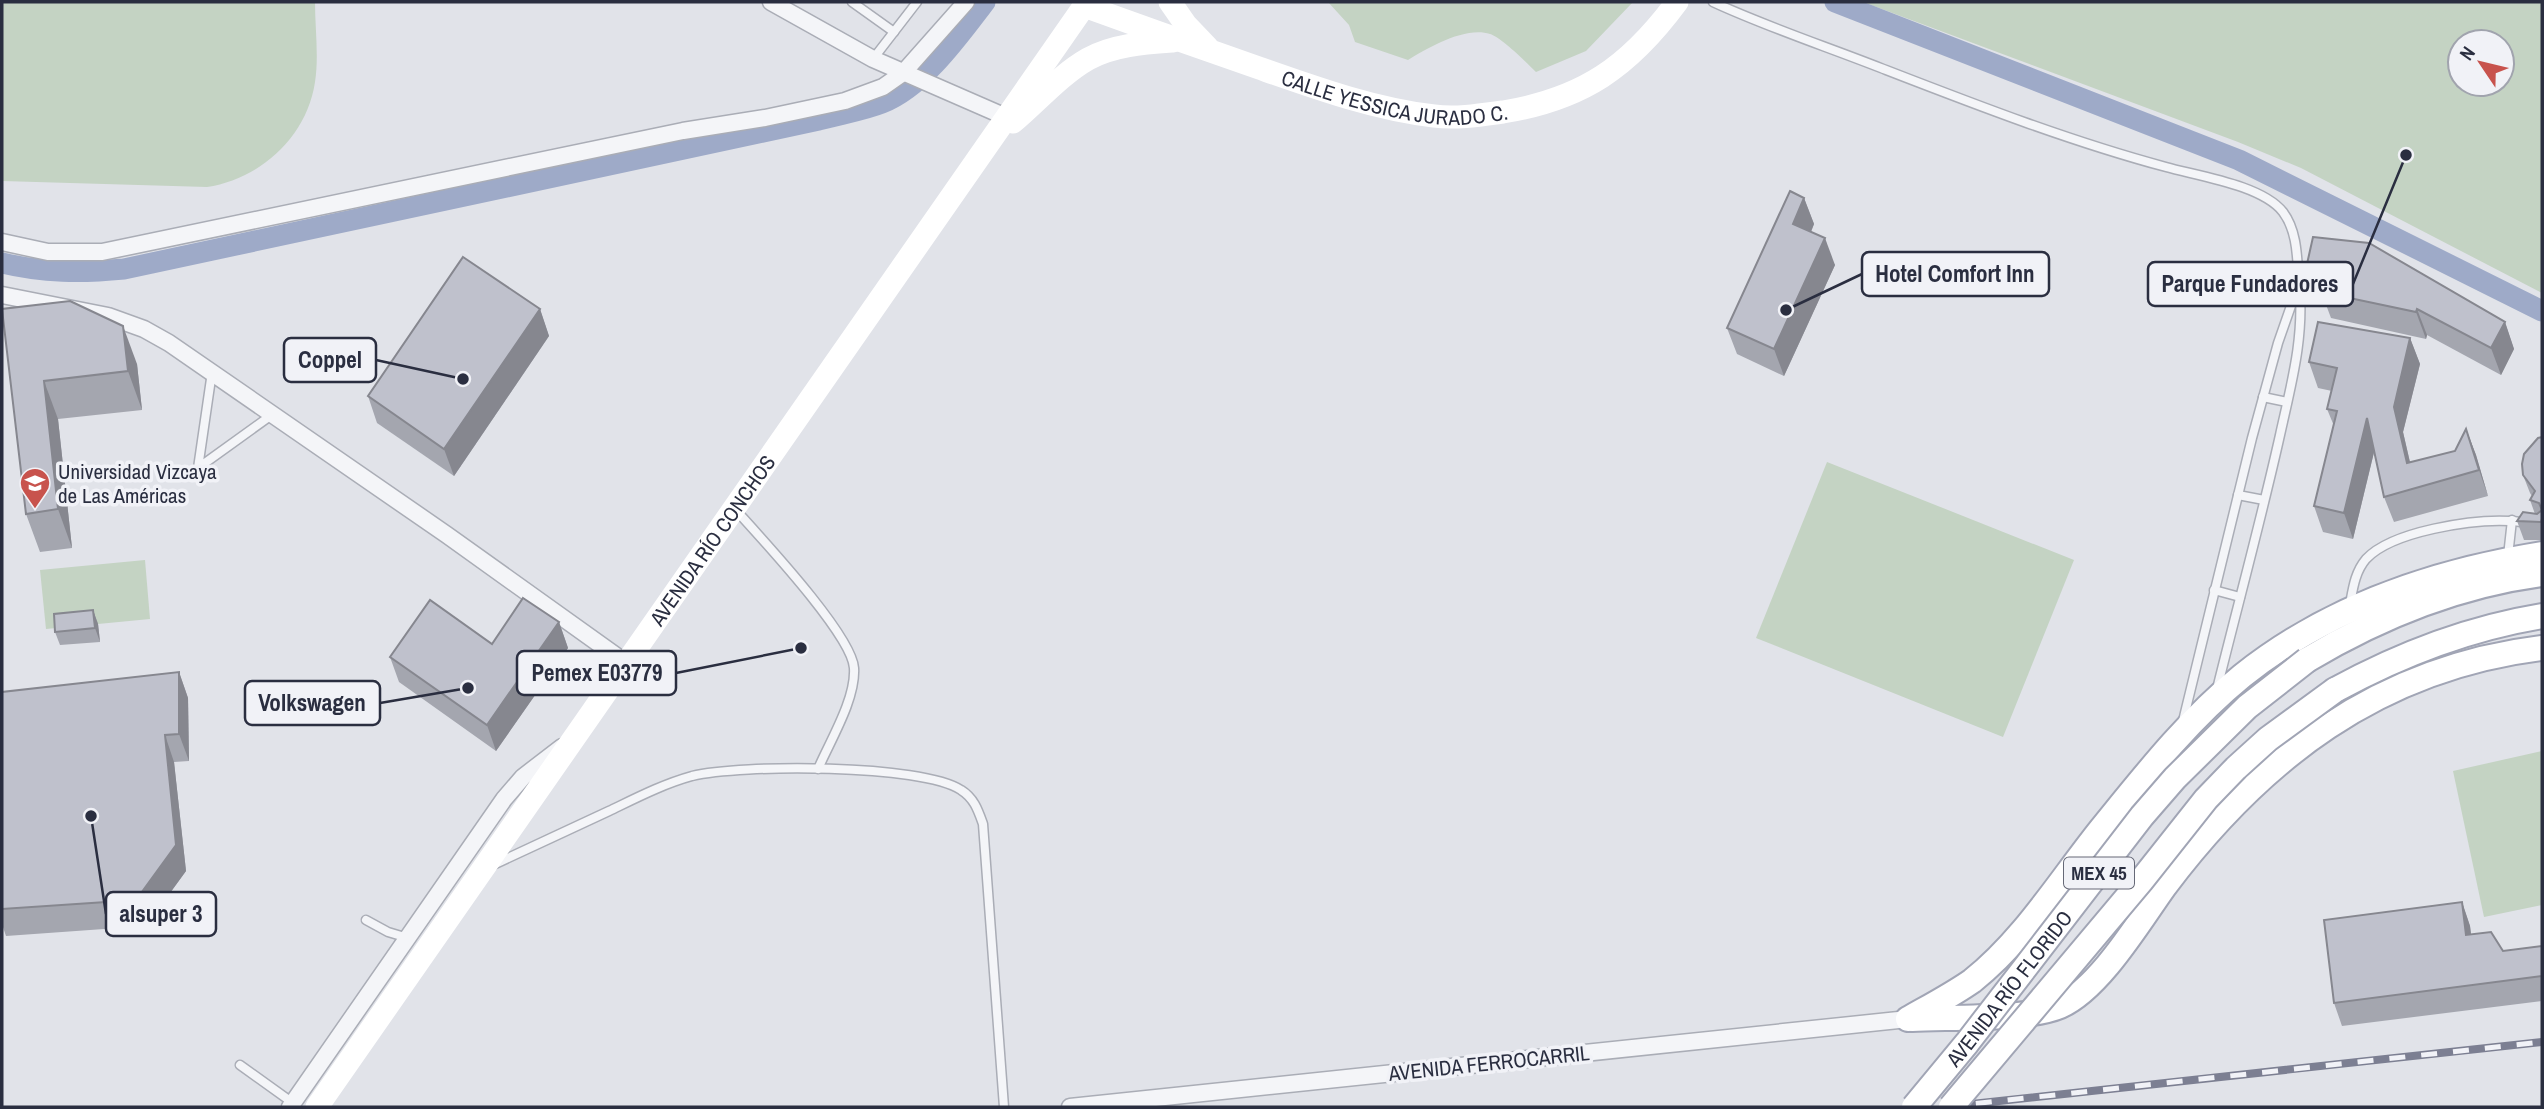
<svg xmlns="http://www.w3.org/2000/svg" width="2544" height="1109" font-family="'Archivo Narrow',sans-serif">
<rect width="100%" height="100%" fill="#e1e3e9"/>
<!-- green -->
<g fill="#c4d3c3" fill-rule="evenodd">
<path d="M 2,2 L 315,2 C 315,28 319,57 315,82 C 307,137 260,179 207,187 L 2,181 Z"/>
<path d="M 1328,2 L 1633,2 L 1586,51 L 1536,72 C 1527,63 1501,37 1490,34 C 1465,26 1428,48 1408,60 L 1355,42 L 1349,25 Z"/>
<path d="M 1863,2 L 2542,2 L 2542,293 L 2301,168 L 2238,142 ZM 2502,42 L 2502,84 L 2460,84 L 2460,42 Z"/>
<path d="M 1827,462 L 2074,560 L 2003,737 L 1756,638 Z"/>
<path d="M 145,560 L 150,619 L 46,629 L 40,570 Z"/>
<path d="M 2542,751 L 2542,905 L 2484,917 L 2453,771 Z"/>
</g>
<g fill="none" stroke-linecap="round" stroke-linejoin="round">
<!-- canal -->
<g stroke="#9eaac8" stroke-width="21">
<path d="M 1835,2 L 2239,160 L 2542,311"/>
<path d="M 2,263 C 43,273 82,273 124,269 L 819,120 C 840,114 862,111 882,103 C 923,87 959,36 985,2"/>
</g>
<!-- lane casing -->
<g stroke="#aaadb6" stroke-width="11">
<g id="lane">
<path d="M 852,2 L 894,32"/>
<path d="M 1713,2 C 1767,27 1825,46 1881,68 C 1974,104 2069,141 2166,167 C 2198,176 2262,185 2283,212 C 2298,232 2297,260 2299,283"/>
<path d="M 873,59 L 917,2"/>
<path d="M 212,372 L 198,468 L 273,414"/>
<path d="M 2263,397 L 2287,402"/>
<path d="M 2238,495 L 2264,500"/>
<path d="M 735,509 C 760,537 852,635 854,668 C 856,699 830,741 818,769"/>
<path d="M 2508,556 L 2512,520"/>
<path d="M 2214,590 L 2240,597"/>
<path d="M 2350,604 C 2353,588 2355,572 2366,559 C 2392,531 2473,519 2510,521 C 2521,521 2532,524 2542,526"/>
<path d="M 2183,721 L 2252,438 L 2278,343 L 2299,283 C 2305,336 2291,385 2280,435 C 2261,520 2238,604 2217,689"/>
<path d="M 493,865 C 532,847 570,829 609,811 C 636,798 663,784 692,776 C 740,764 922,764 961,790 C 974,798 978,810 983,824 L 1004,1107"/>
<path d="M 366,920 L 388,932 L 408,938"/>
<path d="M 240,1065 L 293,1103"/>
</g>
</g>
<!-- street casing -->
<g stroke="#aaadb6" stroke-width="19">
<g id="street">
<path d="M 771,2 L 873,59 L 1006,117"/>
<path d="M 2,242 L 48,252 L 102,252 L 683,131 L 765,118 L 845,101 L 883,87 L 903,73 L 966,2"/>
<path d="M 2,295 L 108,316 L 144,329 L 169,343 L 447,535 L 626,663"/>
<path d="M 290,1107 L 504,799 L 523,777 L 562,747"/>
<path d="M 1070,1107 L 1908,1019"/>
</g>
</g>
<!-- primary casing -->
<g stroke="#a1a5b5" stroke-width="28">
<g id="primary">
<path d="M 2307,660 C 2379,617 2459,585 2542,574"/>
<path d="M 2335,690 C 2399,655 2469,628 2542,616"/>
<path d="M 1908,1019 C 1929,1007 1952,995 1972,981 C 2024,940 2061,879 2102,828 C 2145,775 2188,720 2242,676 C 2327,608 2435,571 2542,554"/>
<path d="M 1912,1019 C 1950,1017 2027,1020 2060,1006 C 2099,989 2139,922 2164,887 C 2261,758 2378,668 2542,648"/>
</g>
</g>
<!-- lane -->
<use href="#lane" stroke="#f4f5f8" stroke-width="8"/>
<!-- street -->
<use href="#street" stroke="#f4f5f8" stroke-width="16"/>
<!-- secondary -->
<g stroke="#fff" stroke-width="23">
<path d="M 1170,2 L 1186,25 L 1207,47"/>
<path id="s1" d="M 1084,6 C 1142,27 1201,48 1259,68 C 1316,88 1374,109 1434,116 C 1456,119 1481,115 1503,112 C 1583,99 1629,67 1677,2"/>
<path d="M 1013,122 C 1037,102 1060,75 1088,59 C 1113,45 1144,43 1173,41"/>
<path id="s2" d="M 317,1107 L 1087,2"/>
</g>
<!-- primary -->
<use href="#primary" stroke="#fff" stroke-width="24"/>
<!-- rail casing -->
<g stroke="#7c7f92" stroke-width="8">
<path id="rail" d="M 1944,1107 L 2542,1042"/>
</g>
<!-- rail -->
<use href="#rail" stroke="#f1f2f7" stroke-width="5" stroke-dasharray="16" stroke-linecap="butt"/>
<!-- primary-bridge casing -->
<g stroke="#a1a5b5" stroke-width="28" stroke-linecap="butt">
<g id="primary-bridge">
<path id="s3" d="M 1914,1107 L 1967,1043 L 2142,816 L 2175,778 L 2247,707 L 2307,660"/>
<path d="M 1951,1107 L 2141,881 L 2206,799 L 2236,768 L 2268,739 L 2335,690"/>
</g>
</g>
<!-- primary-bridge -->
<use href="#primary-bridge" stroke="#fff" stroke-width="24"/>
</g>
<!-- wall -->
<g fill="#a4a6af">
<path d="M 1804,198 L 1814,224 L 1811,232 L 1835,265 L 1784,376 L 1737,354 L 1727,328 Z"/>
<path d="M 2369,243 L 2505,322 L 2514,349 L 2501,375 L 2427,335 L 2426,339 L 2331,318 L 2325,302 L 2315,300 L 2305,273 Z"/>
<path d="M 2,309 L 137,364 L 142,410 L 58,419 L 72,548 L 40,552 L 26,514 Z"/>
<path d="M 540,309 L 549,336 L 454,476 L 377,423 L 368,396 Z"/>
<path d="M 2410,338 L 2420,364 L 2403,432 L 2410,462 L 2455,451 L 2466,429 L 2476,455 L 2488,496 L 2394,522 L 2384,497 L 2374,452 L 2353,539 L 2323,532 L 2314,506 L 2334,426 L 2327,409 L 2332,391 L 2318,388 L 2309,362 Z"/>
<path d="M 2542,437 L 2542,540 L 2524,540 L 2517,521 L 2535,514 L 2530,500 L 2532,496 L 2530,493 L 2523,475 Z"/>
<path d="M 93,610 L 98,624 L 100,642 L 60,645 L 55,632 Z"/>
<path d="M 559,622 L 568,648 L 496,751 L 399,682 L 390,657 L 492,644 Z"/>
<path d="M 179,672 L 188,698 L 189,761 L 174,762 L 186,871 L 146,926 L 6,936 L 2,924 L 2,692 Z"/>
<path d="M 2462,902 L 2470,926 L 2471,935 L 2503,951 L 2542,946 L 2542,1001 L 2342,1026 L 2334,1003 Z"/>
</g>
<!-- shaded-wall -->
<g fill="#86878f">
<path d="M 1804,198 L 1814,224 L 1803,251 L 1793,224 Z"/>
<path d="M 1825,238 L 1835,265 L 1784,376 L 1774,349 Z"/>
<path d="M 540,309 L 549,336 L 454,476 L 444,449 Z"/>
<path d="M 2417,309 L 2427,335 L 2426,339 L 2416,312 Z"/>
<path d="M 2505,322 L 2514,349 L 2501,375 L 2491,348 Z"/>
<path d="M 123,326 L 137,364 L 142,410 L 128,371 Z"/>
<path d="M 2410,338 L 2420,364 L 2403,432 L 2416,489 L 2407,463 L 2394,407 Z"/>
<path d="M 44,381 L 58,419 L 72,548 L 58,509 Z"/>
<path d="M 2367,418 L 2376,444 L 2353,539 L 2344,513 Z"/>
<path d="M 2466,429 L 2476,455 L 2488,496 L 2479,470 Z"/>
<path d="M 93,610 L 98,624 L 100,642 L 95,628 Z"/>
<path d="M 559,622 L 568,648 L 496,751 L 487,725 Z"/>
<path d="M 179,672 L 188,698 L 189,761 L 179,734 Z"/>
<path d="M 165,735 L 174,762 L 186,871 L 146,926 L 136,900 Z"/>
<path d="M 2462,902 L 2470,926 L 2474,959 L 2466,935 Z"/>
</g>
<!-- building -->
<g fill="#bfc1cc" stroke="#86878f" stroke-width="2">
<path d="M 1790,191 L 1804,198 L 1793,224 L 1825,238 L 1774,349 L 1727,328 Z"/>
<path d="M 2313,237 L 2369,243 L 2505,322 L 2491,348 L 2417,309 L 2416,312 L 2321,292 L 2322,276 L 2305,273 Z"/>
<path d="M 463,257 L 540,309 L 444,449 L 368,396 Z"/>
<path d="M 70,301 L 123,326 L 128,371 L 44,381 L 58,509 L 26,514 L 2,309 Z"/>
<path d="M 2318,322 L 2410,338 L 2394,407 L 2407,463 L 2455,451 L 2466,429 L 2479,470 L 2384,497 L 2367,418 L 2344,513 L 2314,506 L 2337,411 L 2327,409 L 2337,368 L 2309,362 Z"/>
<path d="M 2542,437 L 2542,519 L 2541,522 L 2517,521 L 2523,512 L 2537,514 L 2542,510 L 2539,503 L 2530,500 L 2535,491 L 2523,475 L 2522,464 L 2524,454 L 2538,438 Z"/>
<path d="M 523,598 L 559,622 L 487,725 L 390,657 L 430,600 L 492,644 Z"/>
<path d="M 93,610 L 95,628 L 55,632 L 54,614 Z"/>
<path d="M 179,672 L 179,734 L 165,735 L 176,845 L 136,900 L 2,909 L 2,692 Z"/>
<path d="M 2462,902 L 2466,935 L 2491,932 L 2503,951 L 2542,946 L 2542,976 L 2334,1003 L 2324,920 Z"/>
</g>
<!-- icons -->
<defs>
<g id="university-pin" transform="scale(1.575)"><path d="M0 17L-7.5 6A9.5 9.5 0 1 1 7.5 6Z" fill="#c8534d" stroke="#f1f2f7"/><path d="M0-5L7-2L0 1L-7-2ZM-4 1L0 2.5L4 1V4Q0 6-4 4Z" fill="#fff"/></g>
</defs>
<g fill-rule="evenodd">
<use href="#university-pin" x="35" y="483"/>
</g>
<g text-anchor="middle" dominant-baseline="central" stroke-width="7" stroke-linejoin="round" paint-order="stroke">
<!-- shield labels -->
<rect fill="#f1f2f7" stroke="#666977" stroke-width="2" x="2064" y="857.5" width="70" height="31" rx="5"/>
<g font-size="19" font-weight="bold" fill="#2a2e40">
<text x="2099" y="873">MEX 45</text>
</g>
<!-- street labels -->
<g font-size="21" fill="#2a2e40" stroke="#f1f2f7">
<text stroke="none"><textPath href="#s1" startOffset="326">CALLE YESSICA JURADO C.</textPath></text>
<text stroke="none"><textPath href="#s2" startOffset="691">AVENIDA RÍO CONCHOS</textPath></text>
<text stroke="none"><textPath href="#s3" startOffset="152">AVENIDA RÍO FLORIDO</textPath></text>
<text transform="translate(1489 1063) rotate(-6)">AVENIDA FERROCARRIL</text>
</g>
<!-- poi labels -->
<g font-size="21" fill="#2a2e40" stroke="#f1f2f7" text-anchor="start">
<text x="58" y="471">Universidad Vizcaya<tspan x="58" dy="24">de Las Américas</tspan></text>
</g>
</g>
<!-- callouts -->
<path fill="none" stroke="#2a2e40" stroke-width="2.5" d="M1786 310L1862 274M2406 155L2353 284M463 379L376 360M801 648L676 673M468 688L380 703M91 816L106 914"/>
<g fill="#2a2e40" stroke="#f1f2f7" stroke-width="2.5">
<circle cx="1786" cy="310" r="7"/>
<circle cx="2406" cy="155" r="7"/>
<circle cx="463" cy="379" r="7"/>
<circle cx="801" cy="648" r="7"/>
<circle cx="468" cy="688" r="7"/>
<circle cx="91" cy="816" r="7"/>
</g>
<g fill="#f1f2f7" stroke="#2a2e40" stroke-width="2.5">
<rect x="1862" y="252" width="187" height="44" rx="7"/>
<rect x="2148" y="262" width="205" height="44" rx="7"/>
<rect x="284" y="338" width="92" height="44" rx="7"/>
<rect x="517" y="651" width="159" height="44" rx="7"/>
<rect x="245" y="681" width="135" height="44" rx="7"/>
<rect x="106" y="892" width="110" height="44" rx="7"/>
</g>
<g font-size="23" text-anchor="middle" font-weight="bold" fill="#2a2e40">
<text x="1955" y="282">Hotel Comfort Inn</text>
<text x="2250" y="292">Parque Fundadores</text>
<text x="330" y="368">Coppel</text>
<text x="597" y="681">Pemex E03779</text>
<text x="312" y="711">Volkswagen</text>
<text x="161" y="922">alsuper 3</text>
</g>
<!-- border -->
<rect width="2544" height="1109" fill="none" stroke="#2a2e40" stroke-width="7"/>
<!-- north arrow -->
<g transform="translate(2481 63) rotate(305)"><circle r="33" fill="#f1f2f7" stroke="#a1a4ae" stroke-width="2"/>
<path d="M0-5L12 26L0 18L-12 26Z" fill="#c8534d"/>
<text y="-10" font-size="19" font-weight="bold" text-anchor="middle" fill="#2a2e40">N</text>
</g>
</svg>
